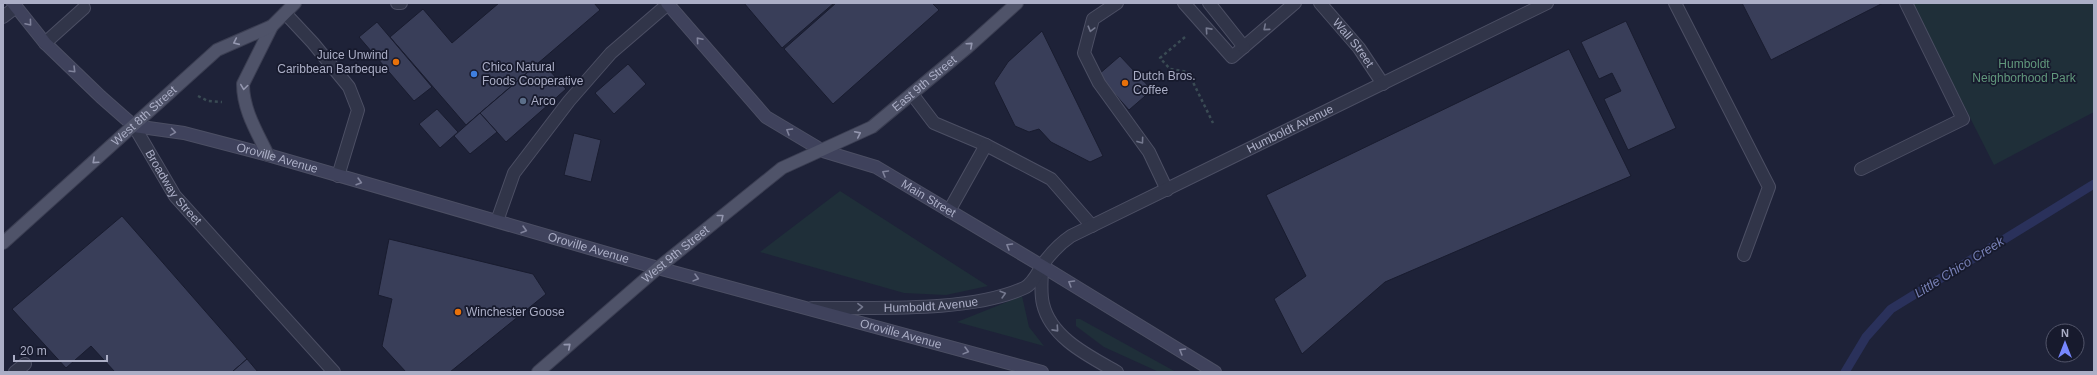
<svg xmlns="http://www.w3.org/2000/svg" width="2097" height="375" font-family="Arial,sans-serif">
<rect width="100%" height="100%" fill="#1e2238"/>
<!-- green -->
<g fill="#1f2f39">
<path d="M 1912,3 L 2094,3 L 2094,112 L 1994,165 Z"/>
<path d="M 840,191 L 988,286 L 946,295 L 904,293 L 760,252 Z"/>
<path d="M 1022,296 L 1029,327 L 1044,346 L 957,322 Z"/>
<path d="M 1076,319 L 1080,319 L 1176,372 L 1159,372 L 1104,347 L 1076,326 Z"/>
</g>
<g fill="none" stroke-linecap="round" stroke-linejoin="round">
<!-- stream -->
<path stroke="#2a315b" stroke-width="9" d="M 1845,372 L 1866,337 L 1891,309 L 2094,184"/>
</g>
<!-- building -->
<g fill="#393e59" stroke="#191c2f">
<path d="M 499,3 L 594,3 L 600,10 L 466,125 L 390,37 L 423,9 L 452,43 Z"/>
<path d="M 744,3 L 834,3 L 782,48 Z"/>
<path d="M 836,3 L 932,3 L 939,10 L 833,104 L 784,49 Z"/>
<path d="M 1742,3 L 1883,3 L 1771,60 Z"/>
<path d="M 1626,21 L 1676,128 L 1628,150 L 1604,99 L 1621,91 L 1612,73 L 1599,79 L 1581,42 Z"/>
<path d="M 377,22 L 432,87 L 414,101 L 359,37 Z"/>
<path d="M 1042,31 L 1103,156 L 1090,162 L 1051,142 L 1039,129 L 1029,132 L 1015,126 L 994,83 L 1008,62 Z"/>
<path d="M 1569,49 L 1631,176 L 1385,282 L 1302,354 L 1274,299 L 1306,276 L 1266,195 Z"/>
<path d="M 1120,56 L 1152,90 L 1129,110 L 1098,75 Z"/>
<path d="M 541,61 L 566,89 L 506,142 L 480,113 Z"/>
<path d="M 628,64 L 646,84 L 614,114 L 595,93 Z"/>
<path d="M 437,109 L 458,132 L 440,148 L 419,124 Z"/>
<path d="M 480,113 L 497,132 L 470,154 L 454,136 Z"/>
<path d="M 574,133 L 601,140 L 591,182 L 564,175 Z"/>
<path d="M 122,216 L 247,359 L 232,372 L 115,372 L 91,346 L 66,368 L 12,309 Z"/>
<path d="M 389,239 L 533,274 L 546,294 L 450,372 L 406,372 L 382,346 L 392,299 L 378,295 Z"/>
<path d="M 247,359 L 258,372 L 232,372 Z"/>
</g>
<g fill="none" stroke-linecap="round" stroke-linejoin="round">
<!-- service casing -->
<g stroke="#4c4f64" stroke-width="14">
<g id="service">
<path d="M 397,3 L 401,3"/>
<path d="M 1117,3 L 1093,19 L 1084,53 L 1099,83 L 1149,152 L 1167,190"/>
<path d="M 1184,3 L 1232,57 L 1295,3"/>
<path d="M 1209,3 L 1244,47"/>
<path d="M 1675,3 L 1769,187 L 1744,255"/>
<path d="M 285,13 L 313,43 L 349,87 L 358,110 L 338,176"/>
<path d="M 3,17 L 16,7"/>
<path d="M 45,43 L 84,8"/>
<path d="M 912,94 L 934,123 L 986,145 L 1051,179 L 1092,226"/>
<path d="M 1861,169 L 1963,119 L 1906,3"/>
<path d="M 949,211 L 986,145"/>
<path d="M 497,221 L 514,173 L 569,101 L 611,53 L 668,4"/>
<path d="M 15,372 L 25,364"/>
</g>
</g>
<!-- minor casing -->
<g stroke="#4c4f64" stroke-width="14">
<g id="minor">
<path id="s1" d="M 1320,3 L 1359,48 L 1383,84"/>
<path id="s2" d="M 134,126 L 175,196 L 334,372"/>
<path d="M 1042,267 C 1042,279 1040,292 1043,304 C 1051,338 1089,356 1117,372"/>
<path id="s3" d="M 812,308 C 873,307 969,313 1024,288 C 1033,284 1038,272 1043,264 C 1051,253 1059,244 1071,236 L 1547,3"/>
</g>
</g>
<!-- secondary casing -->
<g stroke="#4c4f64" stroke-width="14">
<g id="secondary">
<path id="s4" d="M 13,3 L 45,43 L 101,97 L 134,126 L 184,133 L 268,155 L 658,268 L 1042,372"/>
<path id="s5" d="M 667,3 L 766,117 L 823,151 L 876,167 L 1042,266 L 1215,372"/>
</g>
</g>
<!-- primary casing -->
<g stroke="#3b3e52" stroke-width="14">
<g id="primary">
<path d="M 268,155 C 257,132 243,110 243,84 L 272,26"/>
<path id="s6" d="M 3,243 L 217,50 L 272,26 L 295,3"/>
<path id="s7" d="M 538,372 L 658,268 L 782,168 L 872,127 L 968,47 L 1017,3"/>
</g>
</g>
<!-- path -->
<g stroke="#3a4b54" stroke-width="2.5" stroke-dasharray="3 3" stroke-linecap="butt">
<path d="M 1185,37 L 1160,58 L 1170,69 L 1188,72 L 1213,123"/>
<path d="M 198,96 L 208,101 L 222,102"/>
</g>
<!-- service -->
<use href="#service" stroke="#313549" stroke-width="12"/>
<!-- minor -->
<use href="#minor" stroke="#313549" stroke-width="12"/>
<!-- secondary -->
<use href="#secondary" stroke="#3f425c" stroke-width="12"/>
<!-- primary -->
<use href="#primary" stroke="#4f5369" stroke-width="12"/>
</g>
<!-- one-way arrows -->
<defs><path id="oneway-chevron" d="M-2-3.5L2.5 0L-2 3.5" fill="none" stroke-width="1.6" stroke-linecap="round" stroke-linejoin="round"/></defs>
<g stroke="#80839c">
<use href="#oneway-chevron" transform="translate(29 23) rotate(50)"/>
<use href="#oneway-chevron" transform="translate(699 40) rotate(-131)"/>
<use href="#oneway-chevron" transform="translate(73 70) rotate(45)"/>
<use href="#oneway-chevron" transform="translate(789 131) rotate(-149)"/>
<use href="#oneway-chevron" transform="translate(173 132) rotate(9)"/>
<use href="#oneway-chevron" transform="translate(885 173) rotate(-150)"/>
<use href="#oneway-chevron" transform="translate(359 182) rotate(16)"/>
<use href="#oneway-chevron" transform="translate(524 230) rotate(16)"/>
<use href="#oneway-chevron" transform="translate(1009 246) rotate(-149)"/>
<use href="#oneway-chevron" transform="translate(696 278) rotate(15)"/>
<use href="#oneway-chevron" transform="translate(1071 283) rotate(-149)"/>
<use href="#oneway-chevron" transform="translate(966 351) rotate(15)"/>
<use href="#oneway-chevron" transform="translate(1182 351) rotate(-149)"/>
</g>
<g stroke="#74788e">
<use href="#oneway-chevron" transform="translate(1266 28) rotate(139)"/>
<use href="#oneway-chevron" transform="translate(1091 29) rotate(105)"/>
<use href="#oneway-chevron" transform="translate(1208 30) rotate(-132)"/>
<use href="#oneway-chevron" transform="translate(1141 141) rotate(54)"/>
<use href="#oneway-chevron" transform="translate(1003 294) rotate(-16)"/>
<use href="#oneway-chevron" transform="translate(860 307) rotate(-1)"/>
<use href="#oneway-chevron" transform="translate(1056 329) rotate(48)"/>
</g>
<g stroke="#9497af">
<use href="#oneway-chevron" transform="translate(236 42) rotate(156)"/>
<use href="#oneway-chevron" transform="translate(970 45) rotate(-42)"/>
<use href="#oneway-chevron" transform="translate(244 87) rotate(98)"/>
<use href="#oneway-chevron" transform="translate(858 134) rotate(-26)"/>
<use href="#oneway-chevron" transform="translate(95 161) rotate(138)"/>
<use href="#oneway-chevron" transform="translate(721 217) rotate(-39)"/>
<use href="#oneway-chevron" transform="translate(568 346) rotate(-41)"/>
</g>
<!-- markers -->
<g fill="#e8710a" stroke="#171a2d" stroke-width="1.5">
<circle cx="396" cy="62" r="4"/>
<circle cx="1125" cy="83" r="4"/>
<circle cx="458" cy="312" r="4"/>
</g>
<circle fill="#3f7fe0" stroke="#171a2d" stroke-width="1.5" cx="474" cy="74" r="4"/>
<circle fill="#5c6f8a" stroke="#171a2d" stroke-width="1.5" cx="523" cy="101" r="4"/>
<g text-anchor="middle" dominant-baseline="central" stroke-width="3.5" stroke-linejoin="round" paint-order="stroke">
<!-- street labels -->
<g font-size="12" fill="#abaec6" stroke="#171a2d">
<text stroke="none"><textPath href="#s1" startOffset="52">Wall Street</textPath></text>
<text stroke="none"><textPath href="#s7" startOffset="485">East 9th Street</textPath></text>
<text stroke="none"><textPath href="#s6" startOffset="190">West 8th Street</textPath></text>
<text stroke="none"><textPath href="#s3" startOffset="529">Humboldt Avenue</textPath></text>
<text stroke="none"><textPath href="#s4" startOffset="320">Oroville Avenue</textPath></text>
<text stroke="none"><textPath href="#s2" startOffset="73">Broadway Street</textPath></text>
<text stroke="none"><textPath href="#s5" startOffset="334">Main Street</textPath></text>
<text stroke="none"><textPath href="#s4" startOffset="644">Oroville Avenue</textPath></text>
<text stroke="none"><textPath href="#s7" startOffset="181">West 9th Street</textPath></text>
<text stroke="none"><textPath href="#s3" startOffset="119">Humboldt Avenue</textPath></text>
<text stroke="none"><textPath href="#s4" startOffset="968">Oroville Avenue</textPath></text>
</g>
<!-- poi labels -->
<g font-size="12" fill="#abaec6" stroke="#171a2d" text-anchor="start">
<text x="388" y="55" text-anchor="end">Juice Unwind<tspan x="388" dy="14">Caribbean Barbeque</tspan></text>
<text x="482" y="67">Chico Natural<tspan x="482" dy="14">Foods Cooperative</tspan></text>
<text x="1133" y="76">Dutch Bros.<tspan x="1133" dy="14">Coffee</tspan></text>
<text x="531" y="101">Arco</text>
<text x="466" y="312">Winchester Goose</text>
</g>
<!-- park labels -->
<g font-size="12" fill="#61987c" stroke="#171a2d">
<text x="2024" y="64">Humboldt<tspan x="2024" dy="14">Neighborhood Park</tspan></text>
</g>
<!-- water labels -->
<g font-size="13" font-style="italic" fill="#7881b6" stroke="#171a2d">
<text transform="translate(1959 267) rotate(-32)">Little Chico Creek</text>
</g>
</g>
<!-- border -->
<rect width="2097" height="375" fill="none" stroke="#abaec6" stroke-width="8"/>
<!-- north arrow -->
<g transform="translate(2065 343)"><circle r="19" fill="#171a2d" stroke="#52556a"/>
<path d="M0-3L7 15L0 10L-7 15Z" fill="#7787ff"/>
<text y="-6" font-size="11" font-weight="bold" text-anchor="middle" fill="#abaec6">N</text>
</g>
<!-- scale -->
<path d="M14 355v6h93v-6" fill="none" stroke="#abaec6" stroke-width="2"/>
<text x="20" y="355" font-size="12" fill="#abaec6" stroke="#171a2d" stroke-width="3" paint-order="stroke">20 m</text>
</svg>
